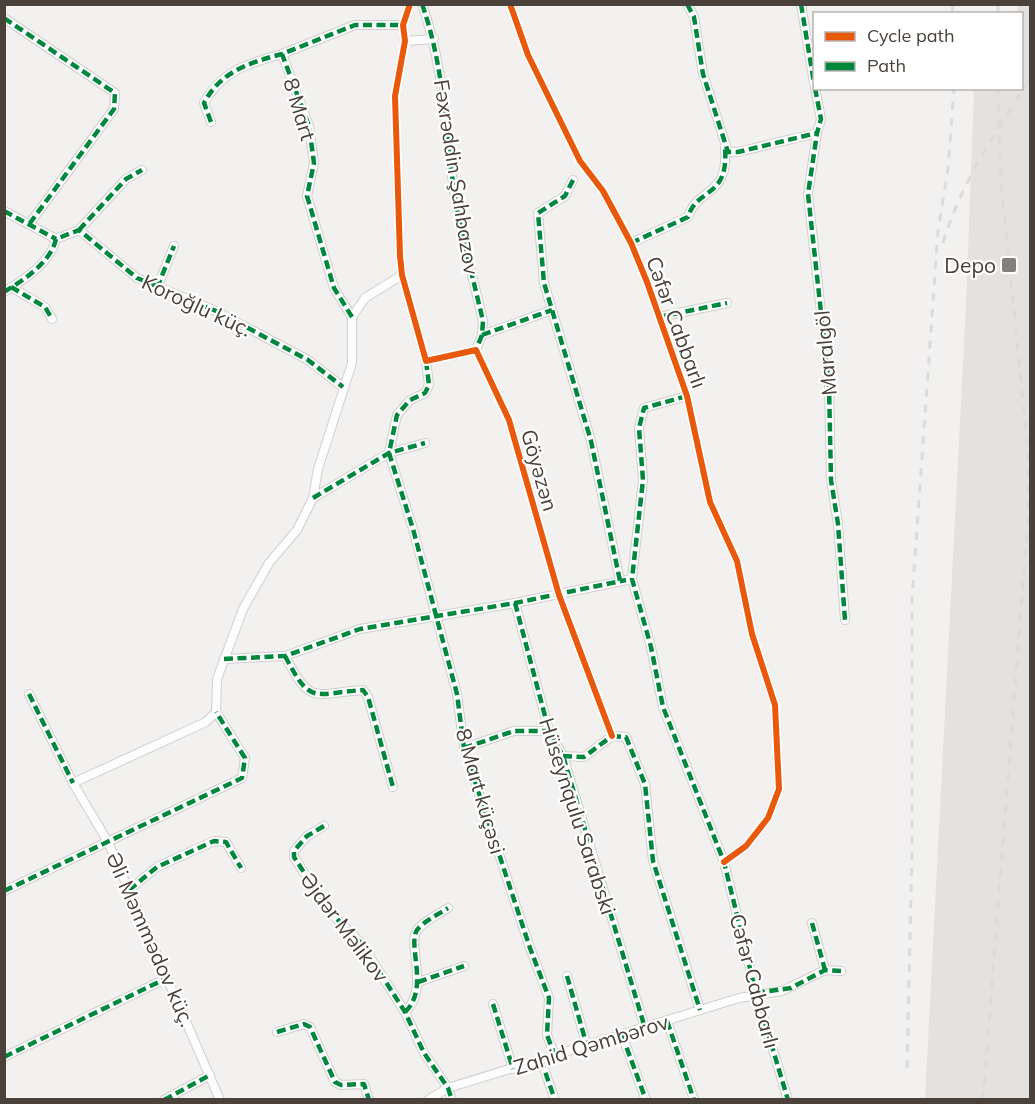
<svg xmlns="http://www.w3.org/2000/svg" width="1035" height="1104" font-family="Mulish,sans-serif">
<rect width="100%" height="100%" fill="#f3f1ef"/>
<!-- industrial -->
<path fill="#e5e1df" d="M 1018,5 L 1030,5 L 1030,1099 L 925,1099 L 966,305 L 974,89 L 1022,88 L 1022,14 L 1017,13 Z"/>
<g fill="none" stroke-linecap="round" stroke-linejoin="round">
<!-- street casing -->
<g stroke="#d1cfcc" stroke-width="10">
<g id="street">
<path d="M 410,4 L 403,25 L 405,41 L 395,96 L 400,256 L 402,275 L 426,361 L 476,350 L 509,420 L 559,595 L 612,736"/>
<path d="M 422,4 C 442,61 445,118 452,176 C 458,225 472,273 483,321 L 482,335 L 476,350"/>
<path d="M 510,4 L 528,55 L 580,161 L 603,191 L 631,243 L 647,282 L 687,396 L 710,502 L 737,561 L 752,634 L 775,705 L 779,789 L 768,818 L 746,846 L 724,862"/>
<path d="M 687,4 L 694,17 L 703,74 L 728,152 L 738,152 L 817,133"/>
<path d="M 801,4 L 814,83"/>
<path d="M 4,18 L 115,93 L 114,109 L 30,223"/>
<path d="M 405,41 L 434,39"/>
<path d="M 815,88 L 821,119 L 817,133 L 808,194 L 829,385 L 831,480 L 838,524 L 845,620"/>
<path d="M 211,122 L 204,103 C 221,71 249,63 282,54"/>
<path d="M 573,180 L 565,196 L 538,213 L 544,283 L 591,441 L 620,581"/>
<path d="M 4,211 L 56,239"/>
<path d="M 79,230 L 126,179 L 142,170"/>
<path d="M 631,243 L 688,217 C 697,187 729,198 725,148"/>
<path d="M 11,287 L 45,307 L 52,319"/>
<path d="M 157,288 L 174,246"/>
<path d="M 4,292 C 24,280 51,262 56,239 L 79,230 L 137,278 L 216,311 L 308,360 L 343,387"/>
<path d="M 352,317 L 334,288 L 307,196 L 314,163 L 309,126 L 282,54 L 355,25 L 403,25"/>
<path d="M 659,317 L 727,303"/>
<path d="M 482,335 L 552,310"/>
<path d="M 426,361 L 429,385 L 425,393 L 410,400 L 397,415 L 389,453 L 413,529 L 457,694 L 464,748 L 530,948 L 549,998 L 547,1035 L 555,1056"/>
<path d="M 687,396 L 644,408 L 639,428 L 643,480 L 632,579 L 651,647 L 663,707 L 724,862 L 756,993 L 788,1100"/>
<path d="M 313,498 L 389,453 L 425,443"/>
<path d="M 515,603 L 549,731 L 563,756 L 645,1028"/>
<path d="M 285,656 C 311,705 311,694 363,690 L 368,697 L 393,787"/>
<path d="M 224,659 L 285,656 L 360,629 L 515,603 L 632,579"/>
<path d="M 29,694 L 73,783 L 108,842 L 220,1100"/>
<path d="M 612,736 L 626,737 L 645,784 L 653,861 L 700,1010"/>
<path d="M 464,748 L 514,731 L 549,731"/>
<path d="M 563,756 L 584,757 L 612,736"/>
<path d="M 73,783 L 206,722 L 216,712 L 217,679 L 243,609 L 269,563 L 297,530 L 313,498 L 318,469 L 352,363 L 352,317 L 365,298 L 402,275"/>
<path d="M 324,826 L 307,836 L 294,851 L 294,857 L 329,911 L 361,943 L 405,1012 L 424,1053 L 448,1088 L 452,1100"/>
<path d="M 129,890 L 157,867 L 214,841 L 226,842 L 241,868"/>
<path d="M 4,891 L 242,778 L 245,758 L 216,712"/>
<path d="M 812,923 L 825,970"/>
<path d="M 567,976 L 587,1046"/>
<path d="M 418,982 L 464,966"/>
<path d="M 493,1004 L 513,1069"/>
<path d="M 405,1012 C 430,989 407,945 417,930 C 424,921 439,914 448,908"/>
<path d="M 667,1021 L 694,1100"/>
<path d="M 277,1032 L 304,1024 L 310,1027 L 335,1082 L 341,1085 L 364,1084 L 369,1100"/>
<path d="M 622,1035 L 646,1100"/>
<path d="M 4,1057 L 167,978"/>
<path d="M 541,1060 L 555,1100"/>
<path d="M 164,1100 L 210,1075"/>
<path d="M 428,1100 L 448,1088 L 739,998 L 782,991 L 825,970 L 841,971"/>
</g>
</g>
<!-- street -->
<use href="#street" stroke="#fdfdfd" stroke-width="8"/>
<!-- rail -->
<g stroke="#dbdbdb" stroke-width="3" stroke-dasharray="8 8" stroke-linecap="butt">
<path d="M 952,14 L 953,4"/>
<path d="M 998,14 L 998,4"/>
<path d="M 943,243 C 961,182 996,132 1030,79"/>
<path d="M 907,1068 L 912,851 L 912,599 L 938,231 L 948,169 L 954,88"/>
<path d="M 983,1100 L 1028,519 L 1028,452 L 1001,180 L 998,88"/>
</g>
<!-- quiet -->
<g stroke="#00873e" stroke-width="4.5" stroke-dasharray="9 4.5" stroke-linecap="butt">
<path d="M 422,4 C 442,61 445,118 452,176 C 458,225 472,273 483,321 L 482,335 L 476,350"/>
<path d="M 687,4 L 694,17 L 703,74 L 728,152 L 738,152 L 817,133"/>
<path d="M 801,4 L 814,83"/>
<path d="M 4,18 L 115,93 L 114,109 L 30,223"/>
<path d="M 815,88 L 821,119 L 817,133 L 808,194 L 829,385 L 831,480 L 838,524 L 845,620"/>
<path d="M 211,122 L 204,103 C 221,71 249,63 282,54"/>
<path d="M 573,180 L 565,196 L 538,213 L 544,283 L 591,441 L 620,581"/>
<path d="M 4,211 L 56,239"/>
<path d="M 79,230 L 126,179 L 142,170"/>
<path d="M 631,243 L 688,217 C 697,187 729,199 725,148"/>
<path d="M 11,287 L 45,307 L 52,319"/>
<path d="M 157,288 L 174,246"/>
<path d="M 4,292 C 24,280 51,262 56,239 L 79,230 L 137,278 L 216,311 L 308,360 L 343,387"/>
<path d="M 352,317 L 334,288 L 307,196 L 314,163 L 309,126 L 282,54 L 355,25 L 403,25"/>
<path d="M 659,317 L 727,303"/>
<path d="M 482,335 L 552,310"/>
<path d="M 426,361 L 429,385 L 425,393 L 410,400 L 397,415 L 389,453 L 413,529 L 457,694 L 464,748 L 530,948 L 549,998 L 547,1035 L 555,1056"/>
<path d="M 687,396 L 644,408 L 639,428 L 643,480 L 632,579 L 651,647 L 663,707 L 724,862 L 756,993 L 788,1100"/>
<path d="M 313,498 L 389,453 L 425,443"/>
<path d="M 515,603 L 549,731 L 563,756 L 645,1028"/>
<path d="M 285,656 C 311,705 311,694 363,690 L 368,697 L 393,787"/>
<path d="M 224,659 L 285,656 L 360,629 L 515,603 L 626,580"/>
<path d="M 29,694 L 73,783"/>
<path d="M 612,736 L 626,737 L 645,784 L 653,861 L 700,1010"/>
<path d="M 464,748 L 514,731 L 549,731"/>
<path d="M 563,756 L 584,757 L 612,736"/>
<path d="M 324,826 L 307,836 L 294,851 L 294,857 L 329,911 L 361,943 L 405,1012 L 424,1053 L 448,1088 L 452,1100"/>
<path d="M 129,890 L 157,867 L 214,841 L 226,842 L 241,868"/>
<path d="M 4,891 L 242,778 L 245,758 L 216,712"/>
<path d="M 812,923 L 825,970"/>
<path d="M 567,976 L 587,1046"/>
<path d="M 418,982 L 464,966"/>
<path d="M 756,993 L 791,988 L 825,970 L 841,971"/>
<path d="M 493,1004 L 513,1069"/>
<path d="M 405,1012 C 430,989 407,945 417,930 C 424,921 439,914 448,908"/>
<path d="M 667,1021 L 694,1100"/>
<path d="M 277,1032 L 304,1024 L 310,1027 L 335,1082 L 341,1085 L 364,1084 L 369,1100"/>
<path d="M 622,1035 L 646,1100"/>
<path d="M 4,1057 L 167,978"/>
<path d="M 541,1060 L 555,1100"/>
<path d="M 164,1100 L 210,1075"/>
</g>
<!-- cycleway casing -->
<g stroke="#fff" stroke-width="10">
<g id="cycleway">
<path d="M 410,4 L 403,25 L 405,41 L 395,96 L 400,256 L 402,275 L 426,361 L 476,350 L 509,420 L 559,595 L 612,736"/>
<path d="M 510,4 L 528,55 L 580,161 L 603,191 L 631,243 L 647,282 L 687,396 L 710,502 L 737,561 L 752,634 L 775,705 L 779,789 L 768,818 L 746,846 L 724,862"/>
</g>
</g>
<!-- cycleway -->
<use href="#cycleway" stroke="#e8590c" stroke-width="6"/>
</g>
<!-- markers -->
<rect fill="#847f79" stroke="#fff" stroke-width="2" x="1001" y="257" width="16" height="16" rx="3"/>
<g text-anchor="middle" dominant-baseline="central" stroke-width="4.5" stroke-linejoin="round" paint-order="stroke">
<!-- street labels -->
<g font-size="21" fill="#49413a" stroke="#fff">
<text transform="translate(300 109) rotate(73)">8 Mart</text>
<text transform="translate(457 177) rotate(81)">Fəxrəddin Şahbazov</text>
<text transform="translate(197 305) rotate(25)">Koroğlu küç.</text>
<text transform="translate(677 322) rotate(70)">Cəfər Cabbarlı</text>
<text transform="translate(825 353) rotate(-95)">Maralgöl</text>
<text transform="translate(540 470) rotate(74)">Göyəzən</text>
<text transform="translate(481 791) rotate(74)">8 Mart küçəsi</text>
<text transform="translate(578 816) rotate(72)">Hüseynqulu Sarabski</text>
<text transform="translate(345 927) rotate(53)">Əjdər Məlikov</text>
<text transform="translate(151 939) rotate(66)">Əli Məmmədov küç.</text>
<text transform="translate(755 981) rotate(75)">Cəfər Cabbarlı</text>
<text transform="translate(591 1044) rotate(-17)">Zahid Qəmbərov</text>
</g>
<!-- poi labels -->
<g font-size="21" fill="#49413a" stroke="#fff" text-anchor="end">
<text x="996" y="265">Depo</text>
</g>
</g>
<!-- border -->
<rect width="1035" height="1104" fill="none" stroke="#49413a" stroke-width="12"/>
<!-- legend -->
<rect x="813" y="12" width="210" height="78" fill="#ffffff" stroke="#b6b3b0" stroke-width="1.5"/>
<rect x="825" y="32" width="30" height="9" fill="#e8590c" stroke="#b6b3b0" stroke-width="1.5"/>
<text x="867" y="42" font-size="18" fill="#49413a">Cycle path</text>
<rect x="825" y="62" width="30" height="9" fill="#00873e" stroke="#b6b3b0" stroke-width="1.5"/>
<text x="867" y="72" font-size="18" fill="#49413a">Path</text>
</svg>
